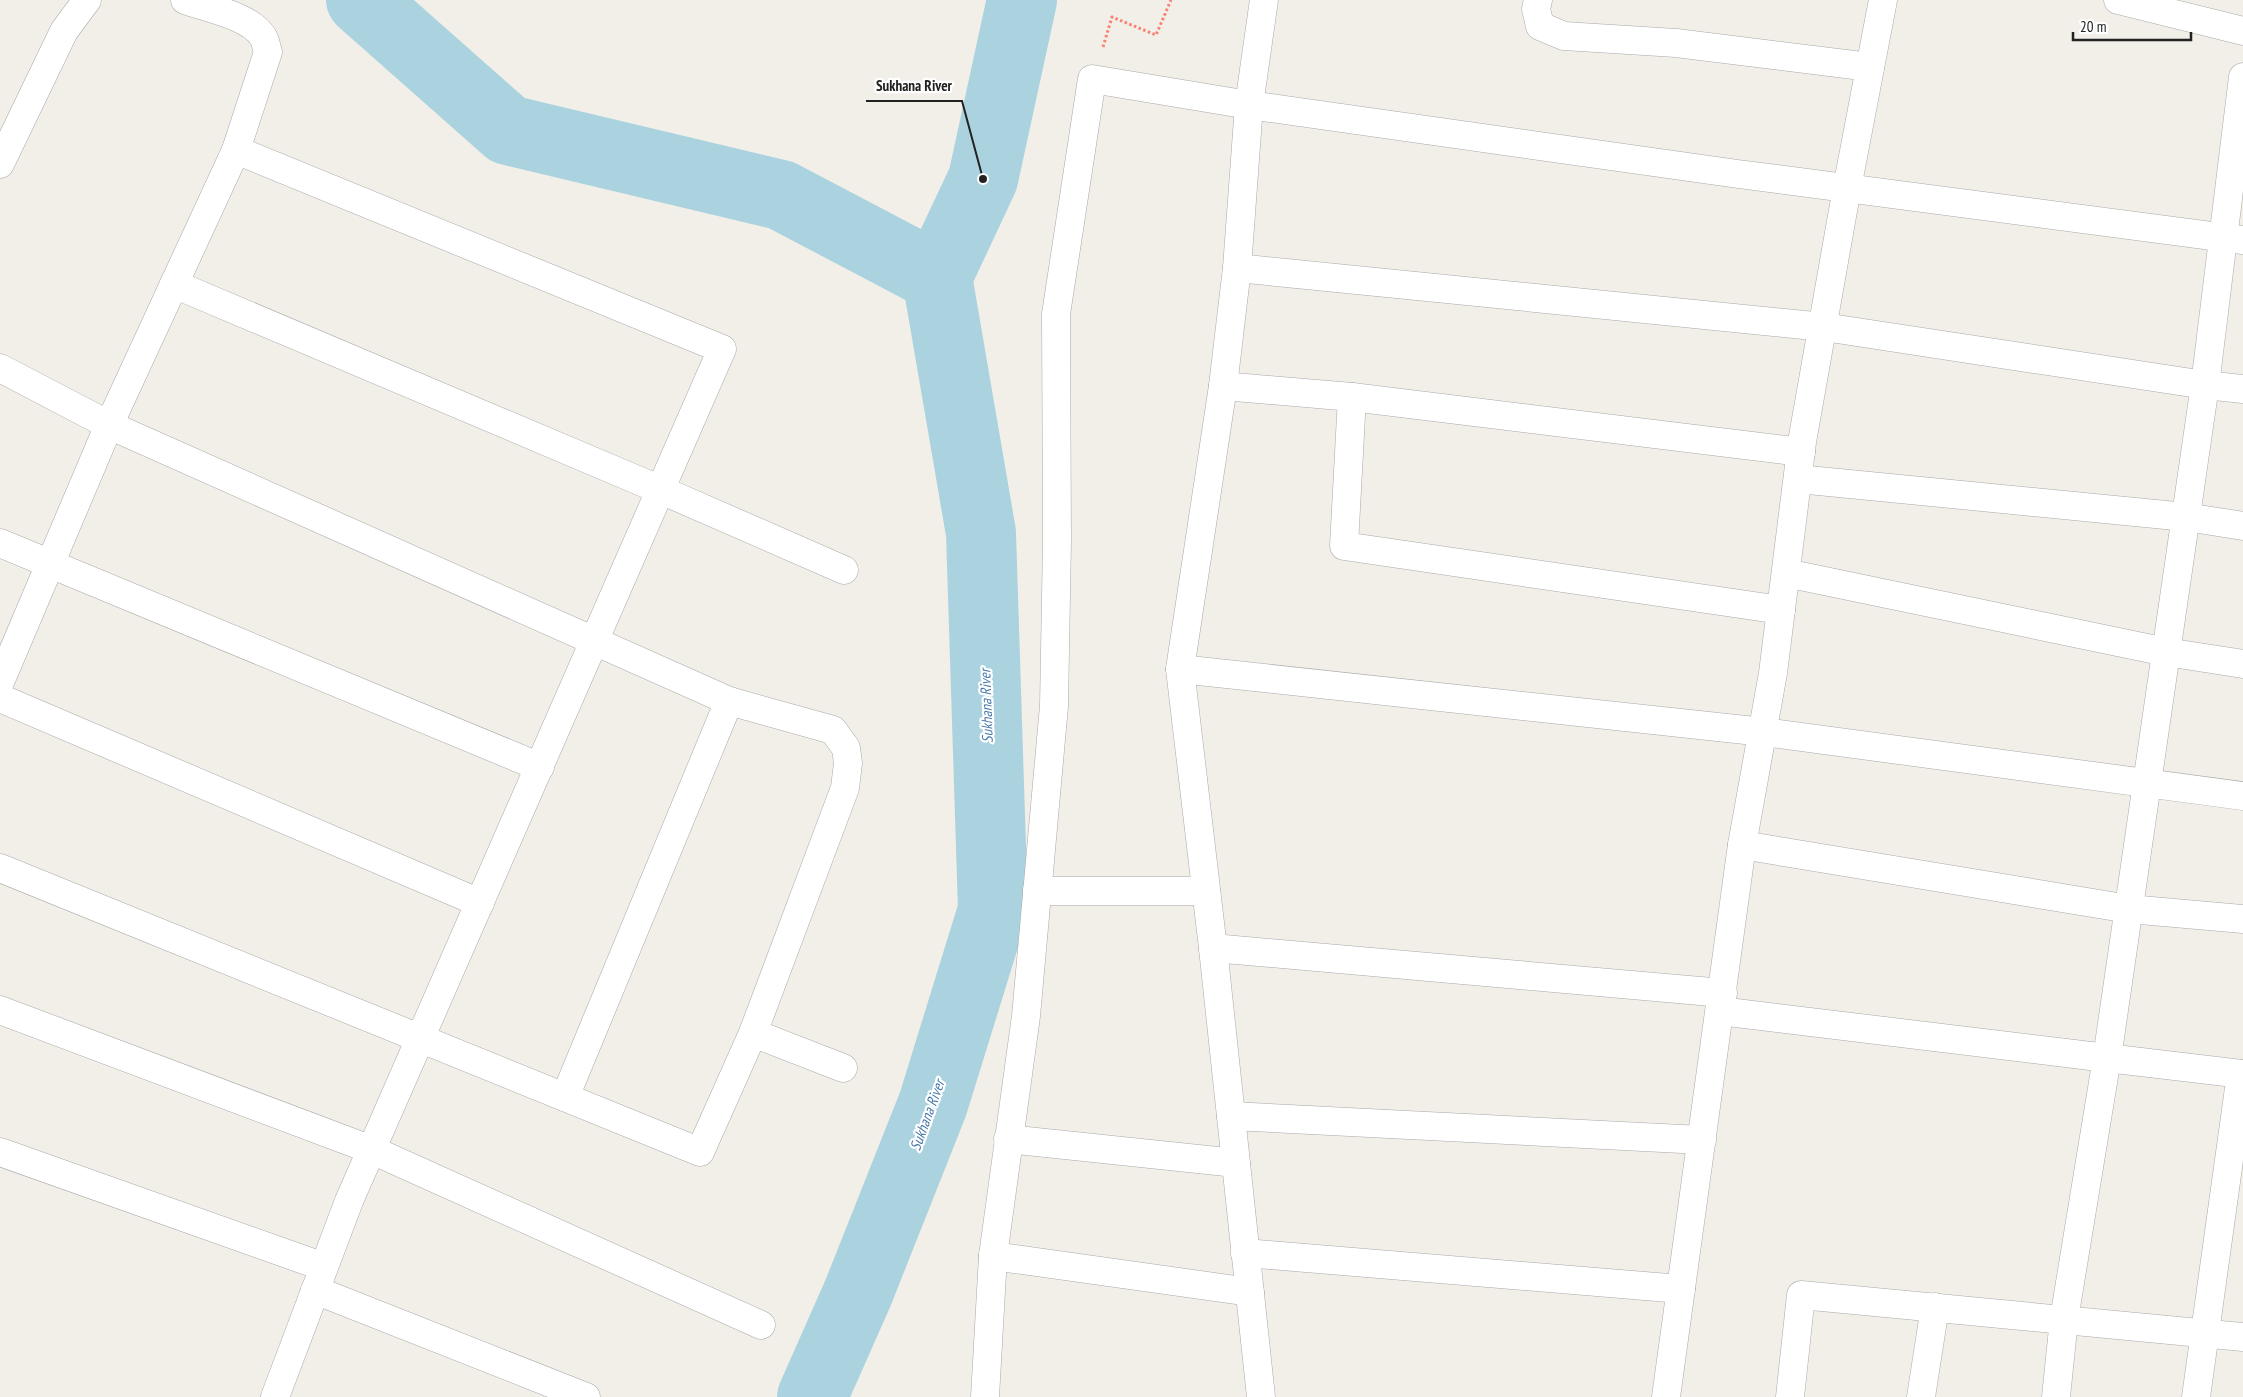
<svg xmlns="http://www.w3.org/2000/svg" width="2243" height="1397" font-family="'PT Sans Narrow',sans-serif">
<rect width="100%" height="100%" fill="#f2efe9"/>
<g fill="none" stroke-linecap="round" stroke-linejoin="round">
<!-- river -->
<g stroke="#aad3df" stroke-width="70">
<path d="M 361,0 L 508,130 L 781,195 L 937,277"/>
<path d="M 812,1397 L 858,1293 L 933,1104 L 993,910 L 981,533 L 937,277 L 983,179 L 1022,0"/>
</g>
<!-- street casing -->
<g stroke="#a9a9a9" stroke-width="29">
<g id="street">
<path d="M 185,0 C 207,8 251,16 263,37 C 266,41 266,47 268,52 L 236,150"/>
<path d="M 1264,0 L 1249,105 L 1237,268 L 1223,386 L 1352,397 L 1344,546 L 1781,610"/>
<path d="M 1538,0 L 1536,9 L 1540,26 L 1564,36 L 1676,43 L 1870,67"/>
<path d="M 2118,0 L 2243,31"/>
<path d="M 2243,77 L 2205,385 L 2107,1058 L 2243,1074"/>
<path d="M 0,164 L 64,31 L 87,0"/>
<path d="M 1237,268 L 1824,327 L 2205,385 L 2243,389"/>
<path d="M 174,284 L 661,490 L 844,570"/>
<path d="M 0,368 L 109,425 L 729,701 L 833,730 L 846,748 L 848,763 L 845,788 L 753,1033"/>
<path d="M 1352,397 L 1801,452"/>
<path d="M 1798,479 L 2186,517 L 2243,526"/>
<path d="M 0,543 L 540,767"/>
<path d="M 1786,573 L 2166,652 L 2243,664"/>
<path d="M 1180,669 L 1223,386"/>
<path d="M 0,682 L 109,425 L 236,150 L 722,349 L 349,1201 L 275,1397"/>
<path d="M 0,698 L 480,903"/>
<path d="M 1742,845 L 2129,909 L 2243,919"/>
<path d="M 0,868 L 700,1152 L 753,1033 L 843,1068"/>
<path d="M 1037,891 L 1206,891"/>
<path d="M 1213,948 L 1723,993"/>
<path d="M 0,1010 L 372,1150 L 761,1325"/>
<path d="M 1720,1011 L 2107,1058 L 2064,1319 L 2056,1397"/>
<path d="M 565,1097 L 729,701"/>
<path d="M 1231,1116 L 1702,1140"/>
<path d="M 1008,1139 L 1236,1163"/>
<path d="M 0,1152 L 324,1267"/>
<path d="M 1245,1253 L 1681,1289"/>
<path d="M 993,1256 L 1250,1292"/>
<path d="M 315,1290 L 586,1397"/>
<path d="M 985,1397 L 993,1256 L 1026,1016 L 1054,706 L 1057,541 L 1056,314 L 1092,79 L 1249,105 L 1738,174 L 2243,240"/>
<path d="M 1261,1397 L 1213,948 L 1180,669 L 1764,732 L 2243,796"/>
<path d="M 1666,1397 L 1742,845 L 1773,673 L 1802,442 L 1847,188 L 1883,0"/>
<path d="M 1790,1397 L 1801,1295 L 2243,1337"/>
<path d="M 1921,1397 L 1935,1307"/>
<path d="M 2196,1397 L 2241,1074"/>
</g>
</g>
<!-- path -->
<path stroke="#fa8072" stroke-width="3" stroke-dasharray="2.5 2.5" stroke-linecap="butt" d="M 1103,47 L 1112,17 L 1156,35 L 1171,0"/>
<!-- street -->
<use href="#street" stroke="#fff" stroke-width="28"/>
</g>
<g text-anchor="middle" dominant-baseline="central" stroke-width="4.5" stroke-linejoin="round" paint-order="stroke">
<!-- water labels -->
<g font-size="15" font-style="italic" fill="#4a7aab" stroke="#fff">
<text transform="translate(986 706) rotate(-92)">Sukhana River</text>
<text transform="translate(927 1115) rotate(-70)">Sukhana River</text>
</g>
</g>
<!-- callouts -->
<path fill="none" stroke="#222" stroke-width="2" d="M983 179L962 101H866"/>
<circle fill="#222" stroke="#fff" stroke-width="2" cx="983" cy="179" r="5"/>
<g font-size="15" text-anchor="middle" font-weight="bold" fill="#222" stroke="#fff" stroke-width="4.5" stroke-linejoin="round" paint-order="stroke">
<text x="914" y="91">Sukhana River</text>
</g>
<!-- scale -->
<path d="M2073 32v8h118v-8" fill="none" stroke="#222222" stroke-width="2.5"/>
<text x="2080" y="32" font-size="15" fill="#222222" stroke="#ffffff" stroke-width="4" paint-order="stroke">20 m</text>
</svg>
